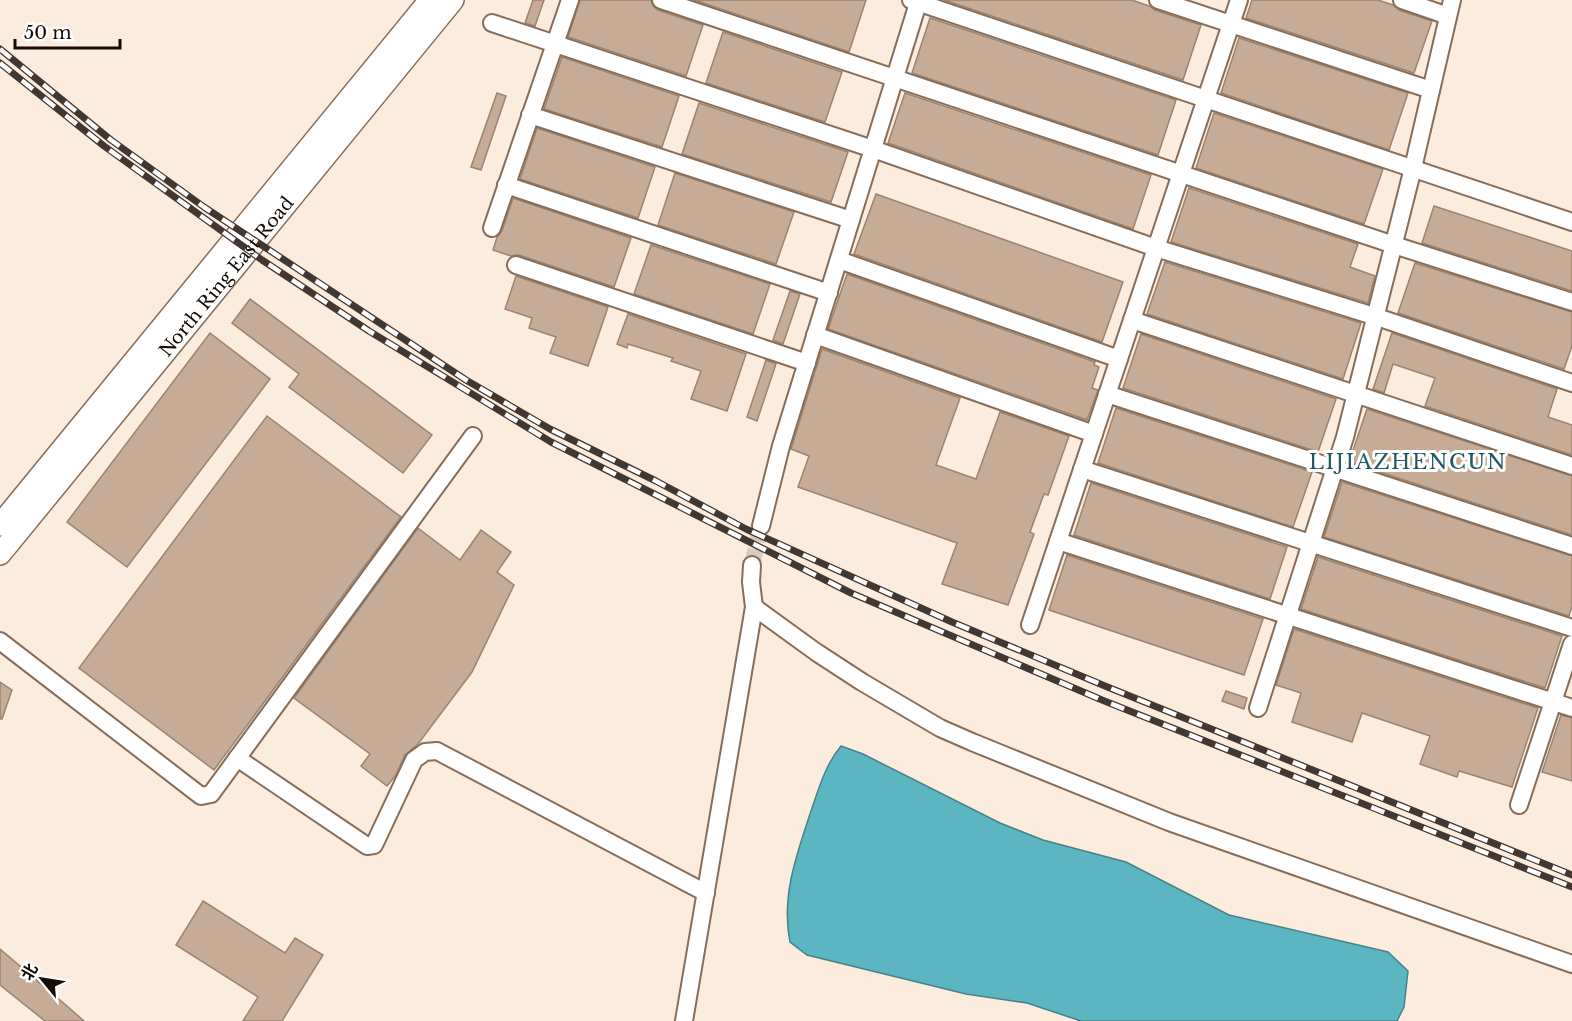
<svg xmlns="http://www.w3.org/2000/svg" width="1572" height="1021" font-family="'Libre Baskerville','Noto Sans SC',serif">
<rect width="100%" height="100%" fill="#fcecde"/>
<!-- water -->
<path fill="#5cb6c2" stroke="#468389" stroke-width="1.5" d="M 841,746 L 863,754 L 1000,823 L 1043,840 L 1126,862 L 1229,915 L 1388,952 L 1408,971 L 1404,1007 L 1397,1021 L 1081,1021 L 1027,1003 L 966,994 L 807,955 L 790,942 C 781,898 796,856 810,814 C 818,791 825,765 841,746 Z"/>
<!-- building -->
<g fill="#c6ab96" stroke="#9d846f" stroke-width="1.5">
<path d="M 533,0 L 544,0 L 535,26 L 525,23 Z"/>
<path d="M 580,0 L 651,0 L 653,6 L 658,10 L 703,25 L 686,76 L 568,37 Z"/>
<path d="M 694,0 L 866,0 L 849,52 Z"/>
<path d="M 944,0 L 1132,0 L 1149,6 L 1155,10 L 1201,25 L 1183,80 Z"/>
<path d="M 1252,0 L 1378,0 L 1393,5 L 1399,10 L 1432,21 L 1414,73 L 1246,18 Z"/>
<path d="M 930,18 L 1176,100 L 1158,155 L 912,73 Z"/>
<path d="M 723,32 L 842,72 L 825,122 L 706,83 Z"/>
<path d="M 1239,38 L 1408,93 L 1389,150 L 1221,93 Z"/>
<path d="M 562,57 L 679,96 L 662,147 L 544,109 Z"/>
<path d="M 497,93 L 506,96 L 481,170 L 471,167 Z"/>
<path d="M 905,93 L 1151,175 L 1133,229 L 888,143 Z"/>
<path d="M 699,103 L 848,152 L 831,202 L 682,154 Z"/>
<path d="M 1214,113 L 1383,169 L 1364,224 L 1196,168 Z"/>
<path d="M 537,128 L 655,167 L 638,218 L 520,179 Z"/>
<path d="M 675,173 L 794,212 L 776,264 L 658,225 Z"/>
<path d="M 1189,188 L 1358,244 L 1350,267 L 1375,276 L 1368,303 L 1171,242 Z"/>
<path d="M 876,194 L 1123,282 L 1102,342 L 854,254 Z"/>
<path d="M 513,198 L 631,238 L 614,287 L 519,255 L 511,256 L 493,250 L 497,237 L 502,231 Z"/>
<path d="M 1434,206 L 1572,251 L 1572,291 L 1422,243 Z"/>
<path d="M 651,245 L 770,284 L 753,334 L 634,294 Z"/>
<path d="M 1165,262 L 1361,323 L 1343,379 L 1147,314 Z"/>
<path d="M 1415,263 L 1572,312 L 1572,346 L 1564,369 L 1398,313 Z"/>
<path d="M 847,274 L 1095,362 L 1094,365 L 1099,367 L 1092,388 L 1098,390 L 1087,420 L 828,329 Z"/>
<path d="M 516,276 L 608,307 L 588,366 L 550,353 L 556,337 L 529,328 L 532,318 L 505,309 Z"/>
<path d="M 790,291 L 800,294 L 783,344 L 773,340 Z"/>
<path d="M 250,299 L 432,435 L 403,473 L 289,387 L 299,374 L 232,323 Z"/>
<path d="M 628,314 L 746,354 L 727,411 L 691,399 L 701,371 L 671,361 L 673,358 L 628,344 L 627,348 L 617,344 Z"/>
<path d="M 210,333 L 270,379 L 127,567 L 67,522 Z"/>
<path d="M 1392,333 L 1557,389 L 1548,417 L 1572,425 L 1572,455 L 1425,406 L 1435,378 L 1393,364 L 1384,393 L 1373,389 Z"/>
<path d="M 1141,334 L 1336,399 L 1318,452 L 1123,388 Z"/>
<path d="M 822,349 L 960,398 L 936,465 L 939,466 L 976,479 L 1000,412 L 1069,436 L 1048,495 L 1044,494 L 1030,532 L 1034,534 L 1008,605 L 942,584 L 957,543 L 798,487 L 809,456 L 791,449 Z"/>
<path d="M 766,360 L 776,364 L 757,421 L 747,417 Z"/>
<path d="M 1116,408 L 1312,472 L 1293,527 L 1098,463 Z"/>
<path d="M 1367,409 L 1572,476 L 1572,535 L 1349,462 Z"/>
<path d="M 267,416 L 401,517 L 214,770 L 79,668 Z"/>
<path d="M 1342,482 L 1572,556 L 1572,606 L 1569,616 L 1324,537 Z"/>
<path d="M 1091,483 L 1287,547 L 1270,599 L 1074,535 Z"/>
<path d="M 418,528 L 460,560 L 481,530 L 511,552 L 497,572 L 514,585 L 472,672 L 418,744 L 405,755 L 396,775 L 387,786 L 361,766 L 370,754 L 294,698 Z"/>
<path d="M 1067,555 L 1263,619 L 1244,675 L 1049,610 Z"/>
<path d="M 1318,557 L 1562,636 L 1545,688 L 1301,609 Z"/>
<path d="M 1294,629 L 1538,708 L 1512,787 L 1459,771 L 1457,777 L 1420,764 L 1430,736 L 1362,713 L 1352,742 L 1292,722 L 1301,693 L 1276,685 Z"/>
<path d="M 0,682 L 12,690 L 2,719 L 0,719 Z"/>
<path d="M 1226,691 L 1247,698 L 1244,709 L 1222,701 Z"/>
<path d="M 1561,715 L 1572,718 L 1572,781 L 1542,772 Z"/>
<path d="M 203,901 L 285,953 L 295,938 L 323,955 L 282,1021 L 243,1021 L 258,997 L 176,945 Z"/>
<path d="M 0,949 L 67,1006 L 84,1021 L 45,1021 L 0,985 Z"/>
</g>
<g fill="none" stroke-linecap="round" stroke-linejoin="round">
<!-- minor-tunnel -->
<path stroke="#d9cabd" stroke-width="16" stroke-dasharray="16 8" stroke-linecap="butt" d="M 752,565 L 761,526"/>
<!-- minor casing -->
<g stroke="#876e5a" stroke-width="20">
<g id="minor">
<path d="M 661,0 L 1394,245 L 1572,302"/>
<path d="M 911,0 L 1572,222"/>
<path d="M 1158,0 L 1431,90"/>
<path d="M 1402,0 L 1448,16"/>
<path d="M 492,23 L 873,149 L 1156,248 L 1377,317 L 1572,383"/>
<path d="M 530,115 L 851,220"/>
<path d="M 506,185 L 829,293"/>
<path d="M 492,228 L 570,0"/>
<path d="M 839,260 L 1119,359"/>
<path d="M 516,265 L 807,363"/>
<path d="M 1132,320 L 1572,466"/>
<path d="M 815,335 L 1094,434"/>
<path d="M 1107,394 L 1572,546"/>
<path d="M 1082,469 L 1572,628"/>
<path d="M 761,526 L 781,446 L 919,0"/>
<path d="M 1058,541 L 1572,708"/>
<path d="M 752,565 L 751,582 L 754,607"/>
<path d="M 1030,625 L 1239,0"/>
<path d="M 0,641 L 201,796 L 211,794 L 473,436"/>
<path d="M 1258,708 L 1345,437 L 1413,168 L 1452,0"/>
<path d="M 237,758 L 367,846 L 374,845 L 414,760 L 425,752 L 437,751 L 706,893"/>
<path d="M 1519,805 L 1572,644"/>
<path d="M 684,1021 L 754,607 L 816,652 L 862,682 L 940,728 L 972,742 L 1169,822 L 1572,964"/>
</g>
</g>
<!-- major casing -->
<g stroke="#876e5a" stroke-width="24">
<g id="major">
<path d="M 0,525 L 430,0"/>
<path id="s1" d="M 0,554 L 453,0"/>
</g>
</g>
<!-- minor -->
<use href="#minor" stroke="#fff" stroke-width="16"/>
<!-- major -->
<use href="#major" stroke="#fff" stroke-width="21"/>
<!-- rail casing -->
<g stroke="#433831" stroke-width="7">
<g id="rail">
<path d="M 0,49 L 111,140 L 204,207 L 466,380 L 550,429 L 656,481 L 746,529 L 952,622 L 1105,686 L 1572,875"/>
<path d="M 0,63 L 104,146 L 262,260 L 369,331 L 551,442 L 851,593 L 1102,700 L 1572,887"/>
</g>
</g>
<!-- rail -->
<use href="#rail" stroke="#fff" stroke-width="4.5" stroke-dasharray="14" stroke-linecap="butt"/>
</g>
<g text-anchor="middle" dominant-baseline="central" stroke-width="6" stroke-linejoin="round" paint-order="stroke">
<!-- street labels -->
<g font-size="18" fill="#140b05" stroke="#fff">
<text stroke="none"><textPath href="#s1" startOffset="358">North Ring East Road</textPath></text>
</g>
<!-- quarter labels -->
<g font-size="21" letter-spacing="1.5" fill="#215a62" stroke="#fff">
<text x="1408" y="462">LIJIAZHENCUN</text>
</g>
</g>
<!-- north arrow -->
<g transform="translate(42 979) rotate(300)" stroke="#ffffff" stroke-width="4.5" paint-order="stroke">
<path d="M0-4.5L10 22L0 15L-10 22Z" fill="#140b05"/>
<text y="-9" font-size="16" font-weight="bold" text-anchor="middle" fill="#140b05">北</text>
</g>
<!-- scale -->
<path d="M15 39v9h105v-9" fill="none" stroke="#140b05" stroke-width="3"/>
<text x="24" y="39" font-size="18" fill="#140b05" stroke="#ffffff" stroke-width="4.5" paint-order="stroke">50 m</text>
</svg>
